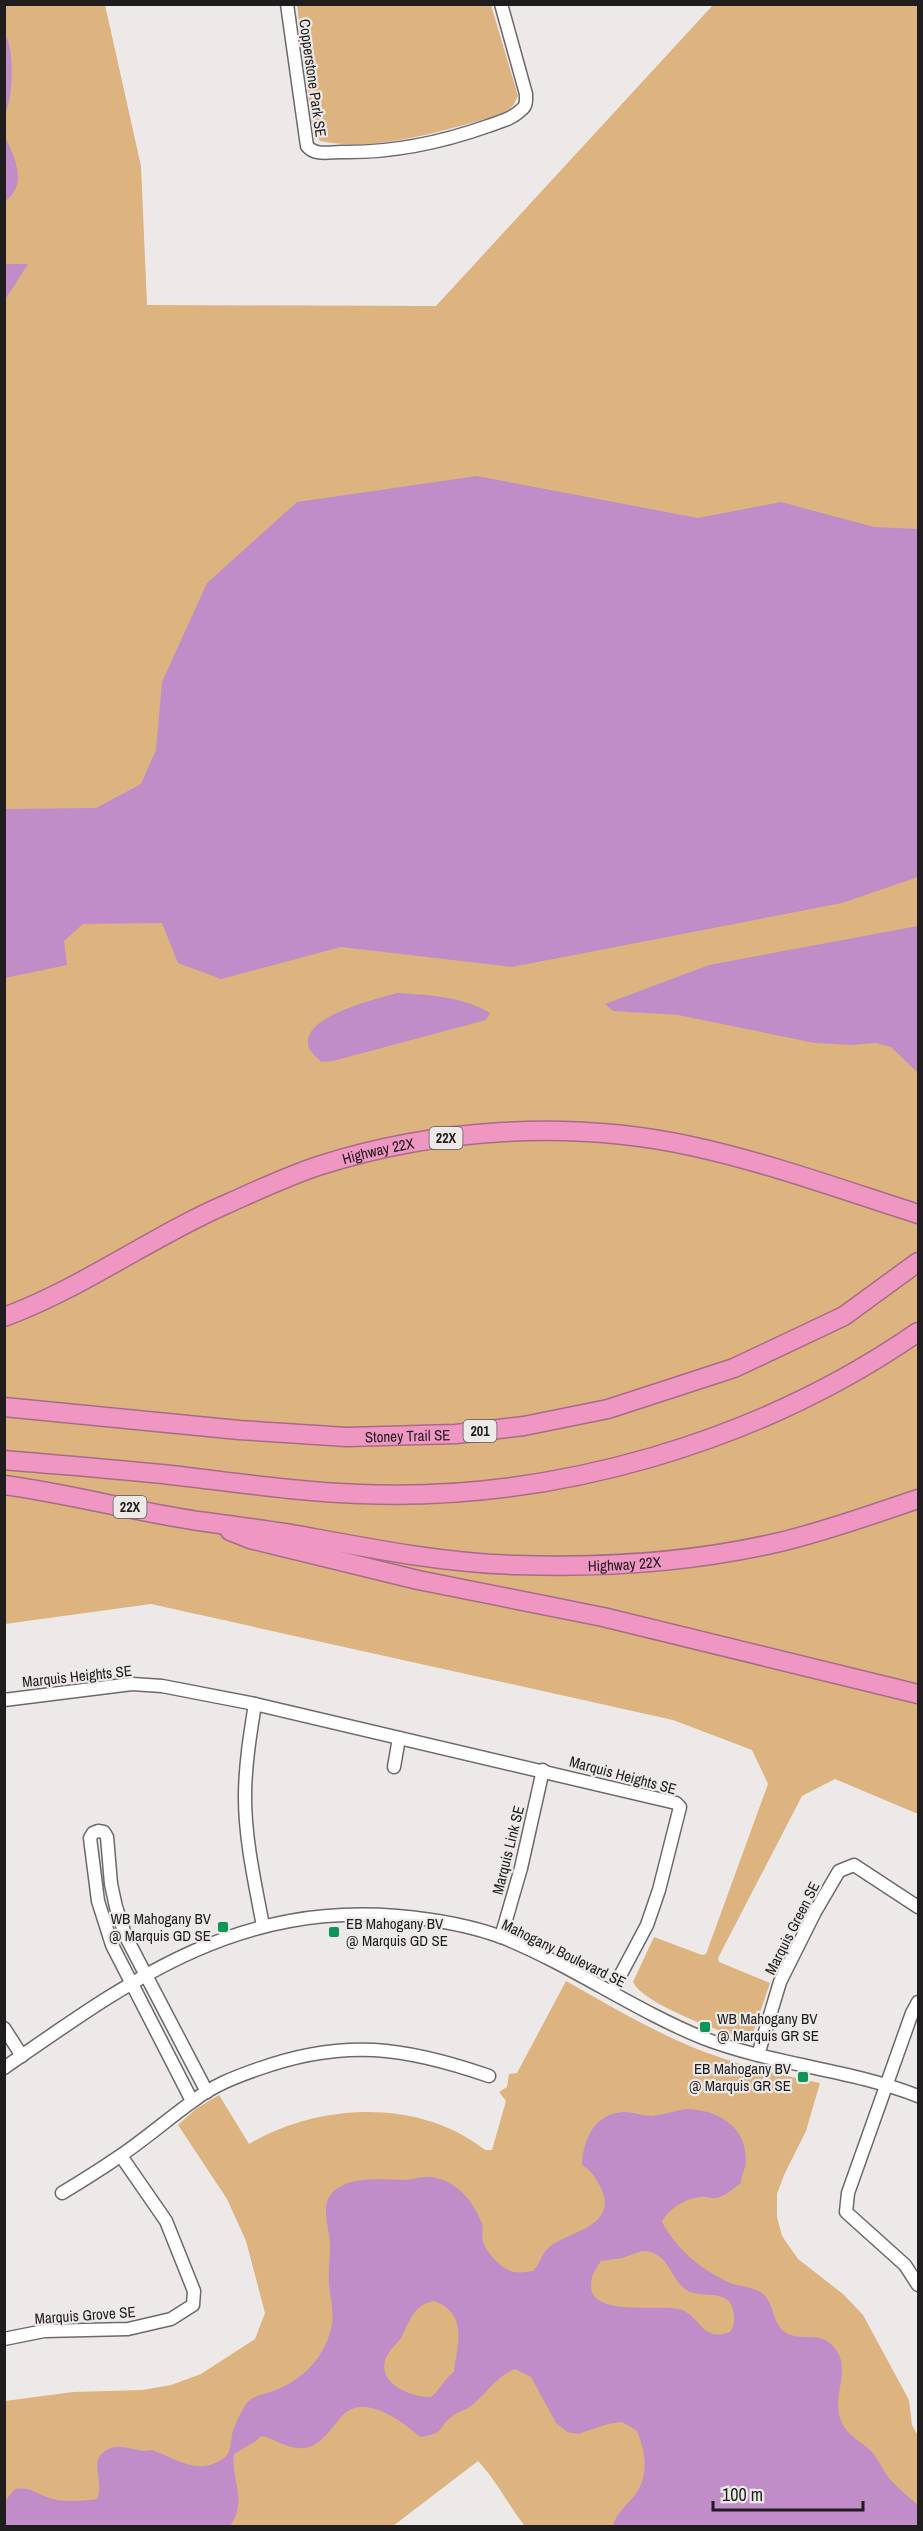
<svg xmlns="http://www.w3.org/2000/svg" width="923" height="2531" font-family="'Archivo Narrow',sans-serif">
<rect width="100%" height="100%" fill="#eee9e9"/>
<!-- green -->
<g fill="#ddb37f">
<path d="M 4,5 L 105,5 L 141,166 L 147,305 L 436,306 L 713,5 L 918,5 L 918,1814 L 835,1779 L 802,1796 L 718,1958 L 719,1962 L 770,1983 L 753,2033 L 742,2038 C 718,2031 642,2003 633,1982 L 654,1937 L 702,1955 L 706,1954 L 768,1784 L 752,1750 L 673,1720 L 151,1604 L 5,1624 Z"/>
<path d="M 297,5 L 491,5 L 518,96 C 518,96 514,104 514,104 C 505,116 484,119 471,123 C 424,136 369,151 320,141 L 312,126 Z"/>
<path d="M 566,1981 C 619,2011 672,2043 731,2061 C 759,2071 790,2076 820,2083 L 806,2131 L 784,2175 L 777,2194 L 777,2217 L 782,2236 L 798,2259 L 843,2294 L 863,2315 L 909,2400 L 912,2425 L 918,2436 L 918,2526 L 525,2526 C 508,2505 497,2481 478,2461 L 393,2526 L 5,2526 L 5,2401 L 73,2392 L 143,2390 L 171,2385 L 201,2374 L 255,2339 L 265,2313 L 246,2241 L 227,2199 L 178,2125 L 197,2108 L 219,2095 L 249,2144 C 319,2103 419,2098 485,2150 L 492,2150 L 506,2101 L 499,2092 L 507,2087 L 509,2074 L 517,2073 Z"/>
</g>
<!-- water -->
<g fill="#c18dc9" fill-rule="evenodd">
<path d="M 5,34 C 15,53 13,95 5,115 Z"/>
<path d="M 4,134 C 13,155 30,184 5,201 Z"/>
<path d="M 5,264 L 28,264 L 5,300 L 4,264 Z"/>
<path d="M 477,476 L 698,518 L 781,502 L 874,527 L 918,529 L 918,877 L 842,903 L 512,967 L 341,947 L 221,979 L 178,963 L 162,923 L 83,924 L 64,941 L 67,965 L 5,978 L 5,809 L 96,808 L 141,784 L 156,750 L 162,682 L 207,583 L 297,502 Z"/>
<path d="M 918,926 L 918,1073 L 891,1047 L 876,1043 L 851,1045 L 815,1043 L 678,1015 L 613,1011 L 605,1004 L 709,965 Z"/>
<path d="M 397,993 C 428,995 462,996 490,1013 L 486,1020 L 333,1061 L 321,1062 C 318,1058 311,1053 309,1048 C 297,1017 377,999 397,993 Z"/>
<path d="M 685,2109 C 716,2109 746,2125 746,2160 C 746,2169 741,2174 741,2183 C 734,2188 724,2197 716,2198 C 711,2199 706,2196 701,2197 C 686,2198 668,2209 662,2222 C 677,2250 701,2269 728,2282 C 739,2287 753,2286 763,2294 C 774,2303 772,2323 785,2332 C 799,2342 819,2331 832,2345 C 855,2368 829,2396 842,2423 C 848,2436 861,2441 871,2451 C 878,2458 882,2469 888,2477 C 897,2488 908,2496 918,2505 L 918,2526 L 613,2526 C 617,2512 626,2506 635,2495 C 649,2477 646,2452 637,2431 L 622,2422 L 608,2424 L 578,2434 L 567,2432 L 556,2423 L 531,2377 L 515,2369 C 495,2377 487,2394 471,2406 C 466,2410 459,2411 454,2415 C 436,2427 448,2433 420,2437 C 403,2421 364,2393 343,2415 C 333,2426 321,2446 305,2448 C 288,2450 276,2439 261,2436 L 256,2441 L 234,2454 C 231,2482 248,2500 230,2526 L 5,2526 L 5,2501 L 15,2489 C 32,2487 32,2492 47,2497 C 61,2503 82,2501 97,2499 C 105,2480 88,2463 105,2451 C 120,2440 136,2454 152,2450 C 172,2457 195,2473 215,2463 C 232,2456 229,2450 232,2435 C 233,2428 244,2404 250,2400 C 257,2395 268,2393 276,2390 C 305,2378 326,2356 332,2324 C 334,2310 330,2297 329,2284 C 328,2271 330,2259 330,2247 C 330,2224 314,2196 346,2184 C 364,2177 385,2180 404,2180 C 413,2180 423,2176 431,2177 C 456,2180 474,2201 482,2224 C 484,2230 481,2236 483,2241 C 486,2253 503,2270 514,2272 C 520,2273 527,2272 533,2271 C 539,2265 542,2254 548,2248 C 567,2231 621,2227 600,2186 C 594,2176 592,2171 582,2165 C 583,2139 595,2113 624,2112 C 634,2112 643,2116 652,2116 C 663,2115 674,2111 685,2109 ZM 642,2251 C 668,2251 669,2276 685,2289 C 698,2300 729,2287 733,2310 C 735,2319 735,2325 730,2332 C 701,2343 701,2315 679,2309 C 660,2304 591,2317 591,2286 C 591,2276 595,2270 601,2261 L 622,2258 ZM 434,2301 C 469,2314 457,2344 454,2372 C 444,2379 440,2390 431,2397 C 408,2397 371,2381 389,2352 C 392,2347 398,2343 401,2338 C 410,2321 413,2305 434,2301 Z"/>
</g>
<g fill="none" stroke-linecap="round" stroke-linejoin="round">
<!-- minor casing -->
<g stroke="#6e6969" stroke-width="15">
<g id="minor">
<path d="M 287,4 L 307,146 C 315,156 330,152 341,152 C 392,153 440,143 488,126 C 499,122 512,119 521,110 C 527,106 526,100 526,94 L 501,4"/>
<path d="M 4,1700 L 132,1684 L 162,1686 L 255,1704 L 676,1803 L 680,1807 L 659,1890 L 647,1925 L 612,1991"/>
<path d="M 255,1704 C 250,1735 245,1766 245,1797 C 245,1840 255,1883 263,1926"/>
<path d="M 394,1767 L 399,1738"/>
<path d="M 501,1937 L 521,1868 L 543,1770"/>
<path d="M 918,2002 L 912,2013 L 848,2193 L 846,2212 L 905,2265 L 918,2285"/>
<path d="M 4,2028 L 22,2056"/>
<path d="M 758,2055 L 780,1982 L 815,1912 L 839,1871 L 854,1865 L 918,1907"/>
<path d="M 4,2068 C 131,1980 234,1903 397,1916 C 432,1919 470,1925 504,1938 C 573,1966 634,2010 703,2038 C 773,2065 849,2069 918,2096"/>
<path d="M 192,2101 L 112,1945 L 98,1901 L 90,1838 L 93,1833 L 98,1831 L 104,1832 L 107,1837 L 111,1884 L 116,1907 L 126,1937 L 207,2092"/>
<path d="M 62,2193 C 82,2181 101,2169 120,2156 C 145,2139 168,2119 193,2101 C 212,2086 235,2077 258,2069 C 344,2038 405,2047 489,2076"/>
<path d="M 4,2339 L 44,2331 L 128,2329 L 171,2319 L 193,2305 L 194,2291 L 166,2221 L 121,2156"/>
</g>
</g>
<!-- highway casing -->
<g stroke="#a76c88" stroke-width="21">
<g id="highway">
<path id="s1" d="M 4,1317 C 83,1288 152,1236 229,1203 C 258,1190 288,1176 318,1166 C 436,1128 570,1120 691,1146 C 769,1163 843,1190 918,1214"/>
<path id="s2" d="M 4,1407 L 239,1430 L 347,1437 L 456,1434 L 524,1426 L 608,1409 L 734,1368 L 844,1316 L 918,1262"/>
<path d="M 4,1460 C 60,1465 115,1469 171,1475 C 233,1482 297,1492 360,1494 C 554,1502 759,1442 918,1332"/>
<path id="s3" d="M 4,1485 C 72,1494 139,1513 206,1522 C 239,1527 271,1530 303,1536 C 373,1549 444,1563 516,1565 C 604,1568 695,1562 780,1542 C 827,1531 873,1514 918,1499"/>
<path d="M 230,1531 L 250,1539 L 418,1580 L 603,1617 L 918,1694"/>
</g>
</g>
<!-- minor -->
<use href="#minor" stroke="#fff" stroke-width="12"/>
<!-- highway -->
<use href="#highway" stroke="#f096c2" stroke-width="18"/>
</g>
<!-- markers -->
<g fill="#0d9555" stroke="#eee9e9" stroke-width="2">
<rect x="217" y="1921" width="12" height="12" rx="3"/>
<rect x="328" y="1926" width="12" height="12" rx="3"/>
<rect x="699" y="2021" width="12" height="12" rx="3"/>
<rect x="797" y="2071" width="12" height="12" rx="3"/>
</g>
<g text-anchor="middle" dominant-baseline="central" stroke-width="4.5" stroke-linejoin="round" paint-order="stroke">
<!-- shield labels -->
<g fill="#eee9e9" stroke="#5d5a5a" stroke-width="1.5">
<rect x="429.5" y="1127" width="33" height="22" rx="4.5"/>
<rect x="463.5" y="1420" width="33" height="22" rx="4.5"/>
<rect x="113.5" y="1496" width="33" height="22" rx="4.5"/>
</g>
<g font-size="14" font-weight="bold" fill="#1f1d1d">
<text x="446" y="1138">22X</text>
<text x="480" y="1431">201</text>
<text x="130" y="1507">22X</text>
</g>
<!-- street labels -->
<g font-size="15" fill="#1f1d1d" stroke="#eee9e9">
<text transform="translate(313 78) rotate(82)">Copperstone Park SE</text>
<text stroke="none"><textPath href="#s1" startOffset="411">Highway 22X</textPath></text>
<text stroke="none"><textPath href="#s2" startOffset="405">Stoney Trail SE</textPath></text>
<text stroke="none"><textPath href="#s3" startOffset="627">Highway 22X</textPath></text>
<text transform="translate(77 1676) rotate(-6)">Marquis Heights SE</text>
<text transform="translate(623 1775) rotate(15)">Marquis Heights SE</text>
<text transform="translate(508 1850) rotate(-76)">Marquis Link SE</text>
<text transform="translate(792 1928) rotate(-63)">Marquis Green SE</text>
<text transform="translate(564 1953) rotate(26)">Mahogany Boulevard SE</text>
<text transform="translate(85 2315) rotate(-4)">Marquis Grove SE</text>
</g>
<!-- poi labels -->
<g font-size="15" fill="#1f1d1d" stroke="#eee9e9" text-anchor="end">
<text x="211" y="1918">WB Mahogany BV<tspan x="211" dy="17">@ Marquis GD SE</tspan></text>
<text x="346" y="1923" text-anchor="start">EB Mahogany BV<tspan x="346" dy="17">@ Marquis GD SE</tspan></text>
<text x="717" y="2018" text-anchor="start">WB Mahogany BV<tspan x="717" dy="17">@ Marquis GR SE</tspan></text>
<text x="791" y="2068">EB Mahogany BV<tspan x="791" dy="17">@ Marquis GR SE</tspan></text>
</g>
</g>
<!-- border -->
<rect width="923" height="2531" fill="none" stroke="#1f1d1d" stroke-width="12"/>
<!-- scale -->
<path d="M713 2501v9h150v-9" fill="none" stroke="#1f1d1d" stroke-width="3"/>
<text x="722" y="2501" font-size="18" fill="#1f1d1d" stroke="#eee9e9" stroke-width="4.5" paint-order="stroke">100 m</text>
</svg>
